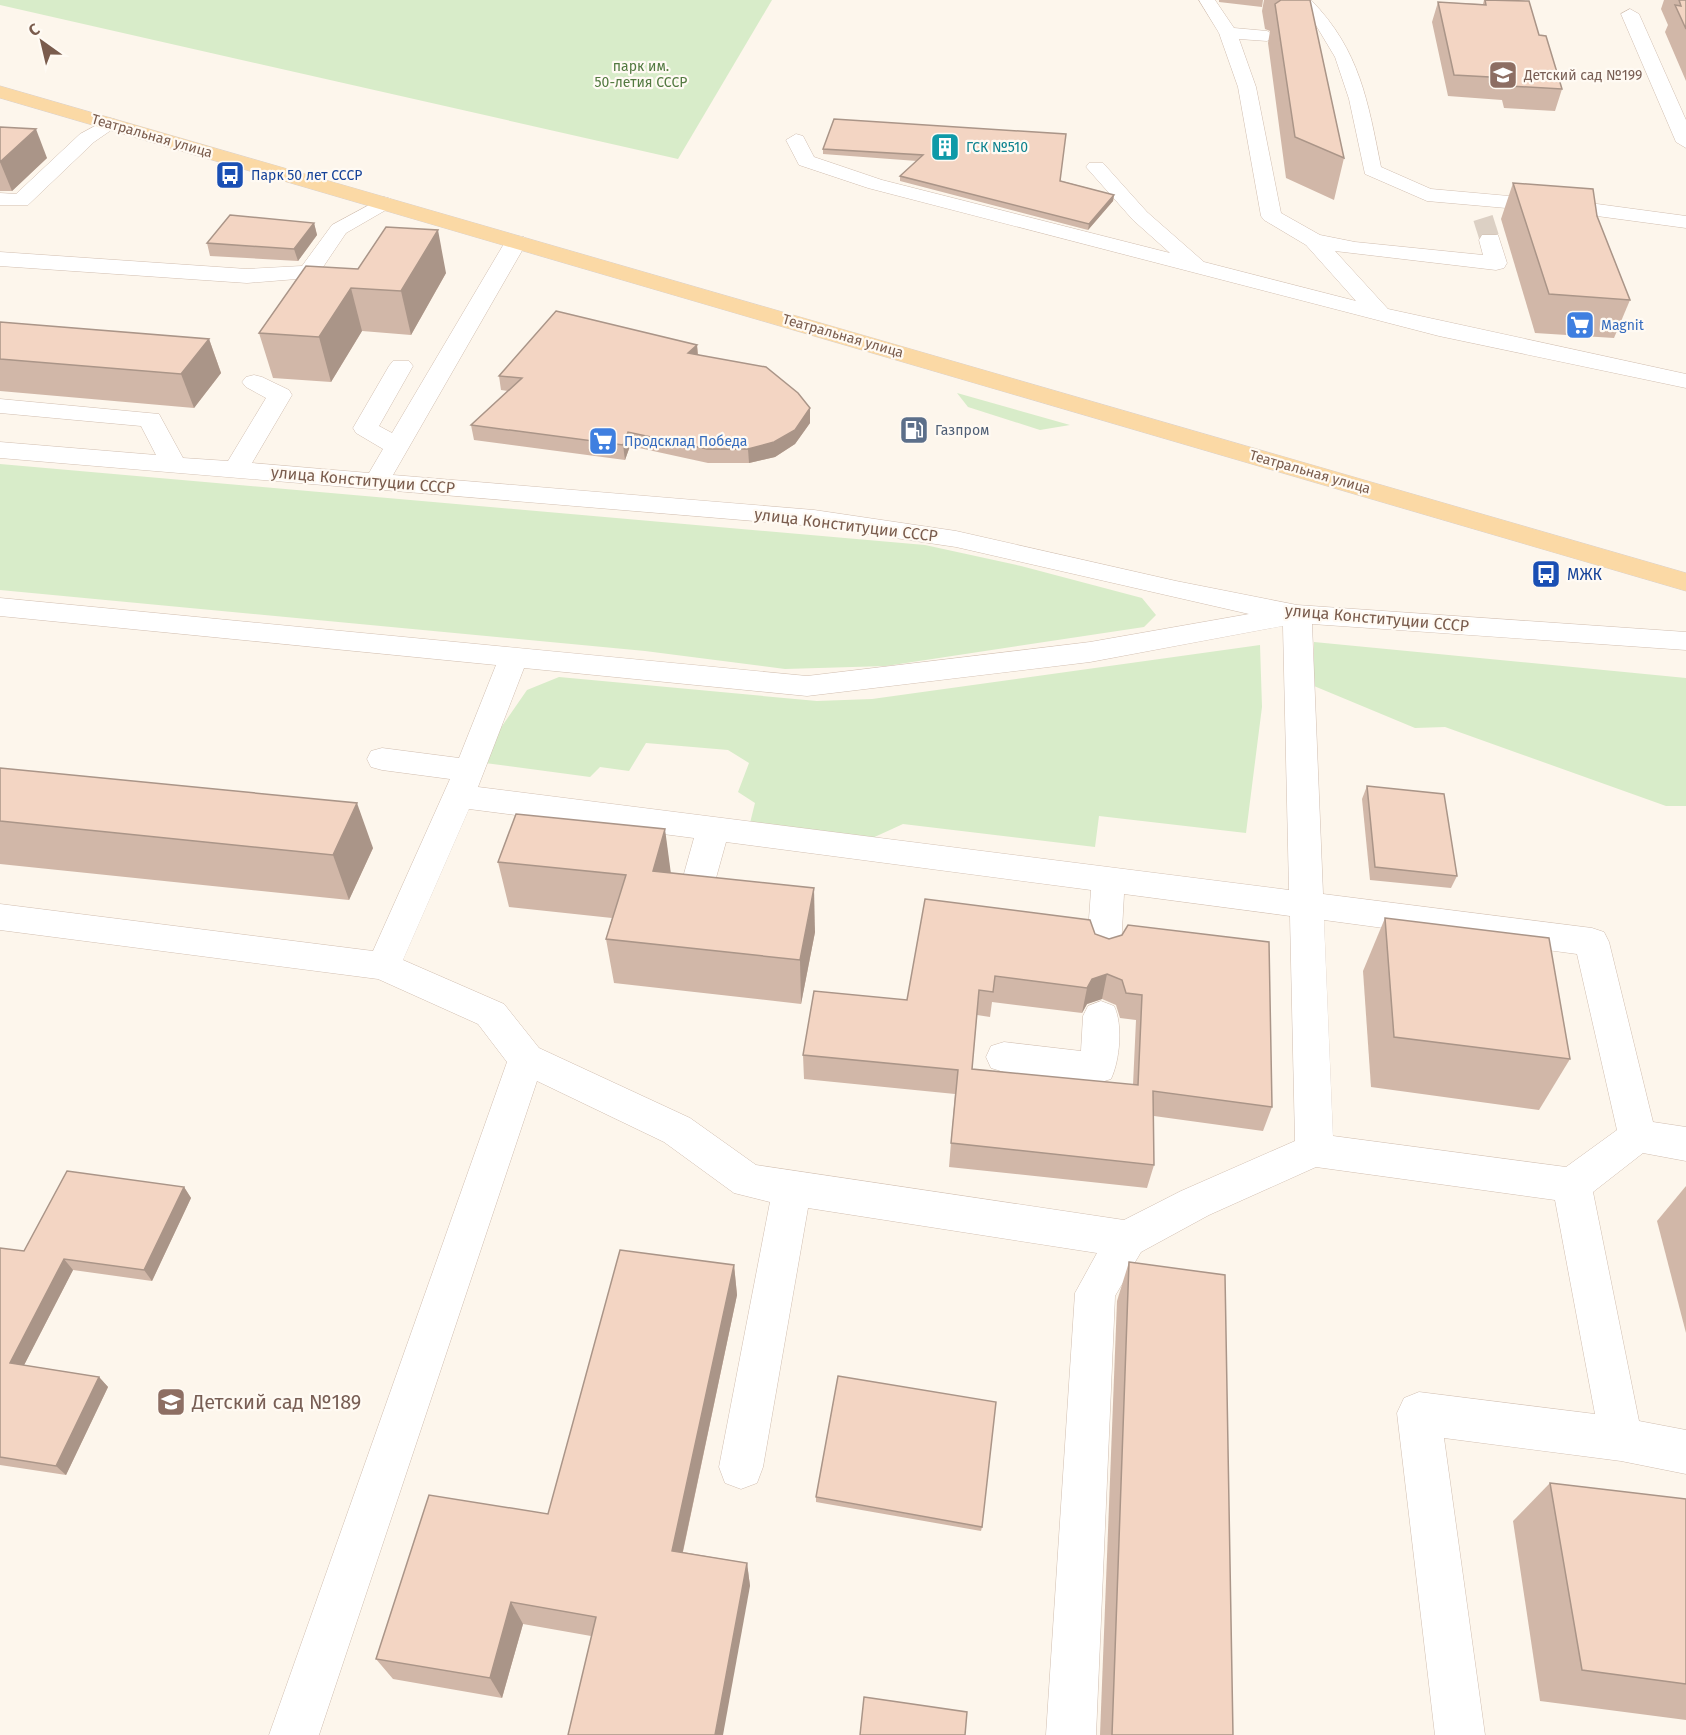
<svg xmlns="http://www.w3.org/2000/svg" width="1686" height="1735" font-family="'Fira Sans',sans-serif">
<rect width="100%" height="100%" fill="#fdf6ec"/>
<!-- green -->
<g fill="#d8ecc9">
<path d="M 0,0 L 772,0 L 678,159 L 0,5 Z"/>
<path d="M 957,393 L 1070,425 L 1040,430 L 968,407 Z"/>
<path d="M 0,464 L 925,545 L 1021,566 L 1142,598 L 1156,615 L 1144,627 L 886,666 L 785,669 L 645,651 L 0,590 Z"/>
<path d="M 1314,642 L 1686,678 L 1686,806 L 1666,806 L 1445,727 L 1415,728 L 1314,686 Z"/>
<path d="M 1260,645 L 1262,707 L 1246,833 L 1099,816 L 1095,847 L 903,824 L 868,840 L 750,823 L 755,803 L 738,792 L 749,763 L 728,750 L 646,743 L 629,771 L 600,767 L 590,777 L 485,763 L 498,732 L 527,690 L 559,677 L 817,701 L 872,699 Z"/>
</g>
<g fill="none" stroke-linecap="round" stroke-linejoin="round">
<!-- minor-tunnel -->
<path stroke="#dcd0c4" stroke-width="20" stroke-dasharray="20 10" stroke-linecap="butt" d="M 1483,218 L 1490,240"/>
<!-- minor casing -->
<g stroke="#d1beb0" stroke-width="1">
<g id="minor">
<path d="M 1199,0 L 1215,0 L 1234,28 L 1267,31 L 1276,36 L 1267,41 L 1239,39 L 1256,87 L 1281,213 L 1320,235 L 1355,242 L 1483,255 L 1479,240 L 1482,235 L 1498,235 L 1507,263 L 1504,268 L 1496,270 L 1335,251 L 1388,309 L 1686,374 L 1686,388 L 1439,336 L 868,188 L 799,165 L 786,140 L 796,134 L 803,136 L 814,157 L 882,180 L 1170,253 L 1133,220 L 1086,167 L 1089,163 L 1103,163 L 1147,212 L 1204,262 L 1356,301 L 1306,245 L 1264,220 L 1261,216 L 1238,87 L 1219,33 Z"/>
<path d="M 1294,0 L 1311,0 C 1360,50 1368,102 1381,167 L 1431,189 L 1597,204 L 1686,216 L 1686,228 L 1597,216 L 1427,201 L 1365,174 L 1349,99 L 1335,57 L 1314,22 Z"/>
<path d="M 1630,9 L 1639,14 L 1686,120 L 1686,148 L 1676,142 L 1621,14 Z"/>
<path d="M 110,118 L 117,120 L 120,124 L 94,142 L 28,205 L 0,205 L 0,193 L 16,194 L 80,134 Z"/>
<path d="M 384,197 L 391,199 L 394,203 L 391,207 L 346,233 L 317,276 L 309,278 L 247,283 L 0,266 L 0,252 L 247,269 L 302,266 L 332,225 Z"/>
<path d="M 516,236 L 524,237 L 527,242 L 393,475 L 814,510 L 956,531 L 1176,581 L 1297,605 L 1686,632 L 1686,650 L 1312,624 L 1323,894 L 1592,928 L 1604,932 L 1609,942 L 1653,1122 L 1686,1127 L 1686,1161 L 1643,1153 L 1593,1192 L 1639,1421 L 1686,1430 L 1686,1474 L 1621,1461 L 1444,1438 L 1485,1735 L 1435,1735 L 1397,1413 L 1404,1398 L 1419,1392 L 1595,1414 L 1555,1200 L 1316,1167 L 1209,1215 L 1141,1252 L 1115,1296 L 1096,1735 L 1046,1735 L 1075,1293 L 1097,1253 L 808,1208 L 763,1467 L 757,1483 L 741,1489 L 725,1483 L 719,1467 L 770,1202 L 734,1193 L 664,1142 L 537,1081 L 319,1735 L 269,1735 L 507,1062 L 478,1024 L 378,979 L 0,930 L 0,904 L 373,951 L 450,779 L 382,770 L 371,767 L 367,759 L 371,751 L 382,748 L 459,758 L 496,665 L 0,616 L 0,598 L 807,676 L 1090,642 L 1249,614 L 956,547 L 814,526 L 0,458 L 0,442 L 156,455 L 141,426 L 0,413 L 0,399 L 159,414 L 183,458 L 228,461 L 266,398 L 246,387 L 242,382 L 246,377 L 254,375 L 262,377 L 289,390 L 292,395 L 252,463 L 369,473 L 383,449 L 356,433 L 353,428 L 389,366 L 393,361 L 409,361 L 413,366 L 379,426 L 392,433 L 505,242 L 508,237 ZM 1283,626 L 1289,890 L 478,787 L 524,668 L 807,696 L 1090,662 ZM 469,809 L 694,838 L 680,888 L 685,897 C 703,903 724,907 742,901 L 747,892 L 742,883 L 716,878 L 726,842 L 1091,890 L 1087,948 L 1092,958 L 1104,962 L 1116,958 L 1121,948 L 1124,894 L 1290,916 L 1295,1141 L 1181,1191 L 1124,1220 L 756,1165 L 690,1118 L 539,1048 L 504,1004 L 403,960 ZM 1324,920 L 1577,954 L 1617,1130 L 1566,1167 L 1333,1136 Z"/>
<path d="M 1101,1001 L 1114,1006 C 1123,1024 1120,1060 1111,1079 L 1098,1083 L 1004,1072 L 991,1068 L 986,1057 L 991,1046 L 1004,1042 L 1081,1051 L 1083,1016 L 1088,1006 Z"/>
</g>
</g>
<!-- major casing -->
<g stroke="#dad1cd" stroke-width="1">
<path id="major" d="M 0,86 L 1686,573 L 1686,591 L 0,98 Z"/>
</g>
<!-- minor -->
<use href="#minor" fill="#fff" fill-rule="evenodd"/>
<!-- major -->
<use href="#major" fill="#fbd9a5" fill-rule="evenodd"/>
</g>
<!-- wall -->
<g fill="#d1b7a8" fill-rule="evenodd">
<path d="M 1219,0 L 1263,0 L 1262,7 L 1219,2 Z"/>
<path d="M 1264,0 L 1310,0 L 1344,158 L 1334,200 L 1286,178 L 1268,43 L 1270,31 L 1265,29 L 1262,11 Z"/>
<path d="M 1484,0 L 1508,0 L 1539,35 L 1562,89 L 1555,111 L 1504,108 L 1502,100 L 1448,96 L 1432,22 L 1438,2 L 1483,4 Z"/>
<path d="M 1664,0 L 1686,0 L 1686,81 L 1665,32 L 1668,25 L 1661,9 Z"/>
<path d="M 834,119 L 1114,195 L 1113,201 L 1088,230 L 900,181 L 900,176 L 917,161 L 823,154 L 823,149 Z"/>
<path d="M 0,127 L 47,158 L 12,191 L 0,191 Z"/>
<path d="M 1513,183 L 1597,216 L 1630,300 L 1614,338 L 1535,333 L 1501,219 Z"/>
<path d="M 314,223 L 317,235 L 298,261 L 210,256 L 207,243 Z"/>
<path d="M 358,269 L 446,273 L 411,335 L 362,331 L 331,382 L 273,378 L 259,333 Z"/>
<path d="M 0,322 L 209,339 L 221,373 L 194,408 L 0,391 Z"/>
<path d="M 697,345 L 698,354 L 810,423 L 795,444 L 775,457 L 749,463 L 708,463 L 630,446 L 625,460 L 474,440 L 471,425 L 508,391 L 501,390 L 499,376 Z"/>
<path d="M 0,768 L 373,848 L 349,900 L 0,864 Z"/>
<path d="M 1367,786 L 1457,876 L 1451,888 L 1370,880 L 1362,799 Z"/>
<path d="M 498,862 L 671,873 L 815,932 L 801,1004 L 614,983 L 606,939 L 612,918 L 509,907 Z"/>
<path d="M 1385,918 L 1570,1059 L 1539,1110 L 1371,1087 L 1363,971 Z"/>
<path d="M 1095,934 L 1272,1107 L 1263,1131 L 1154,1116 L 1154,1165 L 1147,1188 L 949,1167 L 955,1094 L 804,1079 L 803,1055 L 907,1000 ZM 1102,999 L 1116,1005 L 1120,1018 L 1136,1020 L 1133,1085 L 972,1069 L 977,1015 L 990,1017 L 992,1002 L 1082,1013 L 1087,1004 Z"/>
<path d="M 1686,1186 L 1686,1333 L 1657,1221 Z"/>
<path d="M 184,1187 L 191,1198 L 152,1281 L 73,1270 L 24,1365 L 99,1377 L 108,1387 L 66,1475 L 0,1465 L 0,1248 L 24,1251 Z"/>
<path d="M 1129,1262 L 1233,1735 L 1100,1735 L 1117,1301 Z"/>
<path d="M 734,1265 L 737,1295 L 683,1552 L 747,1563 L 750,1586 L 591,1636 L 523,1624 L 502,1698 L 393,1679 L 376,1659 L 548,1514 Z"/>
<path d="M 1550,1483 L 1686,1499 L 1686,1720 L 1540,1701 L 1513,1521 Z"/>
<path d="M 816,1497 L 982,1527 L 981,1531 L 816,1502 Z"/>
</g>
<!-- shaded-wall -->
<g fill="#aa9588">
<path d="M 36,129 L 47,158 L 12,191 L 0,162 Z"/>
<path d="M 1114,195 L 1113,201 L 1088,230 L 1089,224 Z"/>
<path d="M 314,223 L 317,235 L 298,261 L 294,249 Z"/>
<path d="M 438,230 L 446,273 L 411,335 L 401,291 Z"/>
<path d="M 351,288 L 362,331 L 331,382 L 319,337 Z"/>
<path d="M 209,339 L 221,373 L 194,408 L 181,374 Z"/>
<path d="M 697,345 L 698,359 L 688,353 Z"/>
<path d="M 810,408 L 810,423 L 795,444 L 775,457 L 749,463 L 748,449 Z"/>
<path d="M 628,432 L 630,446 L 625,460 L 623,445 Z"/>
<path d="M 357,803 L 373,848 L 349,900 L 333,855 Z"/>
<path d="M 665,829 L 671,874 L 653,871 Z"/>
<path d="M 814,888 L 815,932 L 801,1004 L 800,960 Z"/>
<path d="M 1107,974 L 1102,999 L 1087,1004 L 1082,1013 L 1087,988 L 1092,979 Z"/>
<path d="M 184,1187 L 191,1198 L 152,1281 L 144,1270 Z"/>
<path d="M 64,1259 L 73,1270 L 20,1373 L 10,1363 Z"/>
<path d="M 734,1265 L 737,1295 L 678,1574 L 672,1551 Z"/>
<path d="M 99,1377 L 108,1387 L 66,1475 L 56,1466 Z"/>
<path d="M 747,1563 L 750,1586 L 723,1735 L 715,1735 Z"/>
<path d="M 511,1602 L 523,1624 L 502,1698 L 490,1678 Z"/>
</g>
<!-- building -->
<g fill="#f3d5c3" stroke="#aa9588" stroke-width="1.5" fill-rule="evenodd">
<path d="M 1281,0 L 1310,0 L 1344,158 L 1295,137 L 1275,4 Z"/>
<path d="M 1485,0 L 1529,1 L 1539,35 L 1546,36 L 1562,89 L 1510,86 L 1508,78 L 1454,75 L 1438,2 L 1486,5 Z"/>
<path d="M 1679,0 L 1686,0 L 1686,29 L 1675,5 L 1681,6 Z"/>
<path d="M 834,119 L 1066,134 L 1060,181 L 1114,195 L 1089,224 L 900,176 L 923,155 L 823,149 Z"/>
<path d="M 0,127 L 36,129 L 0,162 Z"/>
<path d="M 1513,183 L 1593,189 L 1597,216 L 1630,300 L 1549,294 Z"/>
<path d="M 230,215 L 314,223 L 294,249 L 207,243 Z"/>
<path d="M 386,227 L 438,230 L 401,291 L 351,288 L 319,337 L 259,333 L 306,266 L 358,269 Z"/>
<path d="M 556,311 L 697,345 L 688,353 L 766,367 L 798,393 L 810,408 L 795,430 L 774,442 L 748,449 L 707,449 L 628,432 L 623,445 L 471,425 L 522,378 L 499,376 Z"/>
<path d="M 0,322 L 209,339 L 181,374 L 0,359 Z"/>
<path d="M 0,768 L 357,803 L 333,855 L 0,821 Z"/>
<path d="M 1367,786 L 1444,794 L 1457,876 L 1375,867 Z"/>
<path d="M 516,814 L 665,829 L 653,871 L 814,888 L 800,960 L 606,939 L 626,875 L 498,862 Z"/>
<path d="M 925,899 L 1090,920 L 1095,934 L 1109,939 L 1122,935 L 1128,925 L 1269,942 L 1272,1107 L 1153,1091 L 1154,1165 L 951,1143 L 958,1070 L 803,1055 L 814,991 L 907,1000 ZM 1107,974 L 1122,980 L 1126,993 L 1142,995 L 1138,1085 L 972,1069 L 979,990 L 993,992 L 995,976 L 1087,988 L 1092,979 Z"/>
<path d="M 1385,918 L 1549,938 L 1570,1059 L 1394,1037 Z"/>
<path d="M 67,1171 L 184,1187 L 144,1270 L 64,1259 L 10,1363 L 99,1377 L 56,1466 L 0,1457 L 0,1248 L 24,1251 Z"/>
<path d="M 620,1250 L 734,1265 L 672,1551 L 747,1563 L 715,1735 L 568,1735 L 596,1617 L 511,1602 L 490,1678 L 376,1659 L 429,1495 L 548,1514 Z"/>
<path d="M 1129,1262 L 1225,1275 L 1233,1735 L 1112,1735 Z"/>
<path d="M 838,1376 L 996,1402 L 982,1527 L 816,1497 Z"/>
<path d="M 1550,1483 L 1686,1499 L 1686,1684 L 1582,1670 Z"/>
<path d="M 864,1697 L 967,1712 L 965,1735 L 860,1735 Z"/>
</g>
<!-- icons -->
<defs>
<g id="school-square" transform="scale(1.5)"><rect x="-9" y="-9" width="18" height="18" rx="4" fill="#8d6e63" stroke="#fffaf3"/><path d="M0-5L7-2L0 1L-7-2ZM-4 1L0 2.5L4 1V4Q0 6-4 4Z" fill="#fff"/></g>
<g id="building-square" transform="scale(1.5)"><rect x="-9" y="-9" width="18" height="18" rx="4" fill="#0f9aa8" stroke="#fffaf3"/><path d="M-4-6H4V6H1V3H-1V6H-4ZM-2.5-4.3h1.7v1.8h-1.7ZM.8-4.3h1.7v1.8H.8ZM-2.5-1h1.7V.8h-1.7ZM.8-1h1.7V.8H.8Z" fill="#fff"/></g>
<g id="bus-square" transform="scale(1.5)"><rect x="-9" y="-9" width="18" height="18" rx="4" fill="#1a4fb4" stroke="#fffaf3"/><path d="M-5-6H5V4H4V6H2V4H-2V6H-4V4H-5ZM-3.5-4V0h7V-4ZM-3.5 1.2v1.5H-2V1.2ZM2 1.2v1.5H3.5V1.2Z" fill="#fff"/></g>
<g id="supermarket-square" transform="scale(1.5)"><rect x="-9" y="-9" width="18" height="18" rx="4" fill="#3f7fe0" stroke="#fffaf3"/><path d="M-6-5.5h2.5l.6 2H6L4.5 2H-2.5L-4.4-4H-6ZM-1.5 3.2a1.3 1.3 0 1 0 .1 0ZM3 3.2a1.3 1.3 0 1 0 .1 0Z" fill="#fff"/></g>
<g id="fuel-square" transform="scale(1.5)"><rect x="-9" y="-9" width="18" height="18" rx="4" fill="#5c6f8a" stroke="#fffaf3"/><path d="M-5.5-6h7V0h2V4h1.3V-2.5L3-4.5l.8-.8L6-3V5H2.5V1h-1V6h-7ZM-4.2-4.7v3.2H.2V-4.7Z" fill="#fff"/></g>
</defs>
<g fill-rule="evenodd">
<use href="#school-square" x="1503" y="75"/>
<use href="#building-square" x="945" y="147"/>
<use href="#bus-square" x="230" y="175"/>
<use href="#supermarket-square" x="1580" y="325"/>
<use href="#fuel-square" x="914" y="430"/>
<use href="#supermarket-square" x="603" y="441"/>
<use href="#bus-square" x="1546" y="574"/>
<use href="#school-square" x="171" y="1402"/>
</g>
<g text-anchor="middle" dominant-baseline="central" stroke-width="4.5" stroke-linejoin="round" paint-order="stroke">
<!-- far-park labels -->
<g font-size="14" fill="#537a41" stroke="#fffaf3">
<text x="641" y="66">парк им.<tspan x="641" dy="16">50-летия СССР</tspan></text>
</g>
<!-- far-education labels -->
<g font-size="14" fill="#785e54" stroke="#fffaf3" text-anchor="start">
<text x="1524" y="75">Детский сад №199</text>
</g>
<!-- far-street labels -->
<g font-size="14" fill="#7a5c4d" stroke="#fffaf3">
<text transform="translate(152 136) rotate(16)">Театральная улица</text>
<text transform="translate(843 336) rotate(16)">Театральная улица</text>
<text transform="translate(1310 472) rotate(16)">Театральная улица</text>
</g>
<!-- far-culture labels -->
<g font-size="14" fill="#0d838f" stroke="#fffaf3" text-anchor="start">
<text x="966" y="147">ГСК №510</text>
</g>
<!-- far-transit labels -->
<g font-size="14" fill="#164399" stroke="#fffaf3" text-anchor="start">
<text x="251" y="175">Парк 50 лет СССР</text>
</g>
<!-- far-shop labels -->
<g font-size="14" fill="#366cbe" stroke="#fffaf3" text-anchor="start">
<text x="1601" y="325">Magnit</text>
<text x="624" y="441">Продсклад Победа</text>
</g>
<!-- far-service labels -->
<g font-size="14" fill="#4e5e75" stroke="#fffaf3" text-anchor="start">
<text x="935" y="430">Газпром</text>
</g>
<!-- street labels -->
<g font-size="16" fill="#7a5c4d" stroke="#fffaf3">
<text transform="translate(363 480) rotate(5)">улица Конституции СССР</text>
<text transform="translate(846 525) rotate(7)">улица Конституции СССР</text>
<text transform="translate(1377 618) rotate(5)">улица Конституции СССР</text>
</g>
<!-- transit labels -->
<g font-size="16" fill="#164399" stroke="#fffaf3" text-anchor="start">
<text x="1567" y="574">МЖК</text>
</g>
<!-- near-education labels -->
<g font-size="20" fill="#785e54" stroke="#fffaf3" text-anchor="start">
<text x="192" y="1402">Детский сад №189</text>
</g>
</g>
<!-- north arrow -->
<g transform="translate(42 42) rotate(326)" stroke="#fffaf3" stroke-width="4.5" paint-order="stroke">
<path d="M0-4.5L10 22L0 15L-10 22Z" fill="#7a5c4d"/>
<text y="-9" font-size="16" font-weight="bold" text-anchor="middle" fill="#7a5c4d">С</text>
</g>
</svg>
